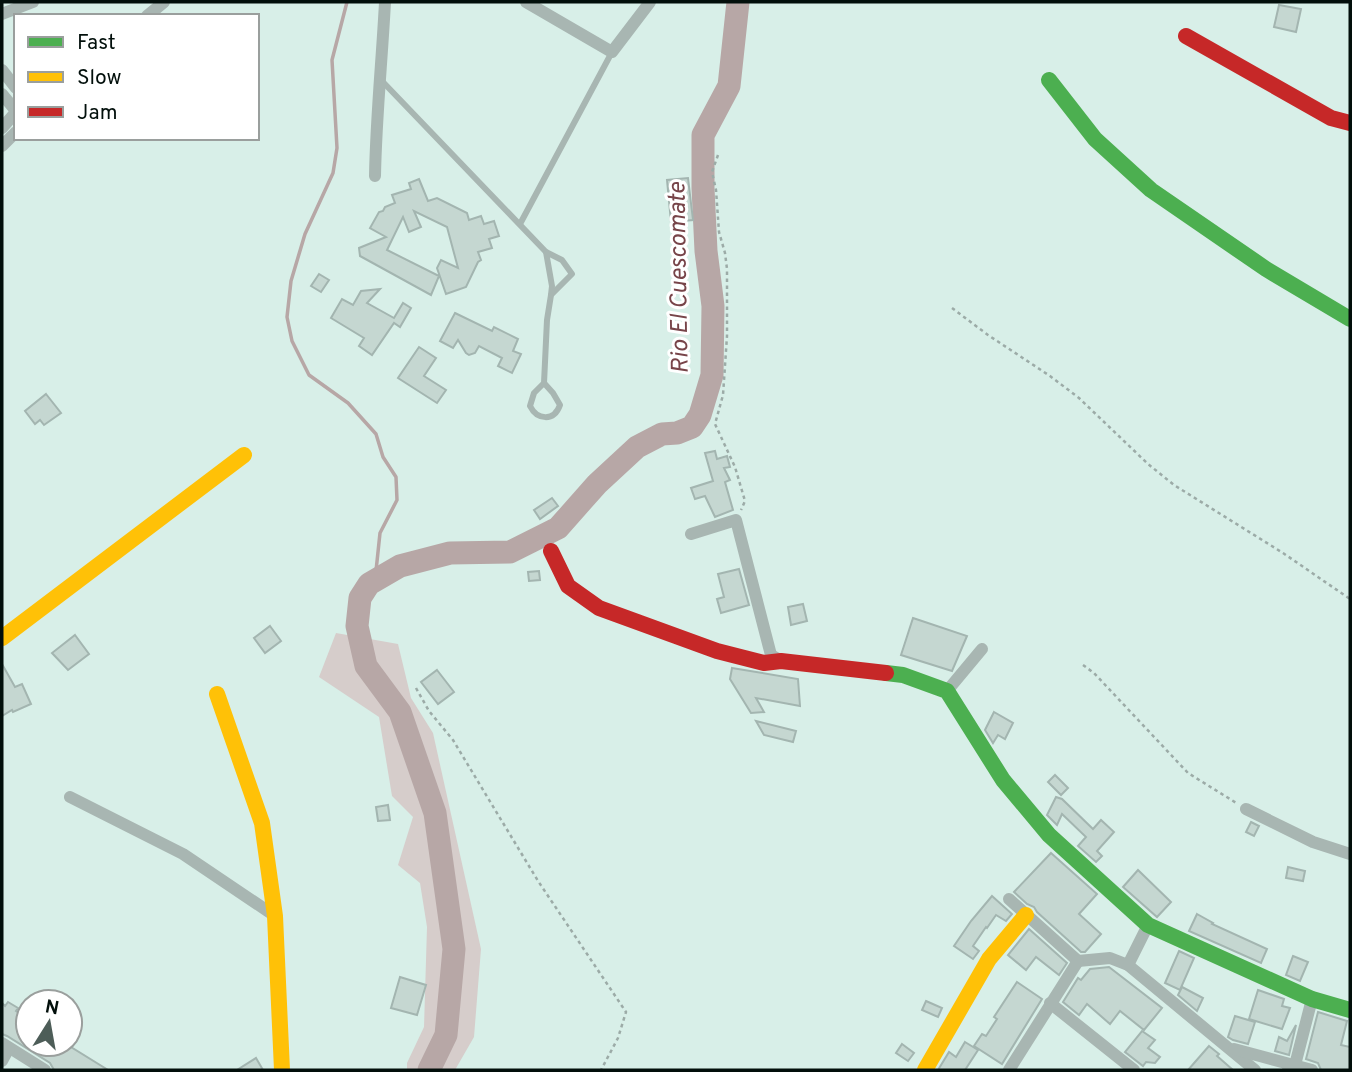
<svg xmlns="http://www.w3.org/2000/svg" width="1352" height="1072" font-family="Overpass,sans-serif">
<rect width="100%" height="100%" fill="#d8efe8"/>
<!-- forest -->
<path fill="#d6cdcb" d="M 336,633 L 398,644 L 411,698 L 433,733 L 481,949 L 474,1037 L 455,1070 L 407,1070 L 407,1063 L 424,1027 L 427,927 L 420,883 L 398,865 L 413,817 L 392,796 L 379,717 L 319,677 Z"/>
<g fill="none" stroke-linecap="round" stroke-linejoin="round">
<!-- stream -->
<path stroke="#b7a7a6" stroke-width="3.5" d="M 347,2 L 332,60 L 337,148 L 333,173 L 305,234 L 291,281 L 287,317 L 292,341 L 309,375 L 348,403 L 376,434 L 383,457 L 396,477 L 397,500 L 380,533 L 376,571 L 369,584"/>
<!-- river -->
<path stroke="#b7a7a6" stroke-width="23" d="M 429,1070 L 446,1035 L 454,949 L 435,813 L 400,712 L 366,666 L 357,626 L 360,598 L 369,584 L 400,566 L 450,553 L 510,552 L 558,528 L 597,484 L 637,447 L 662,434 L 677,433 L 692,427 L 700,415 L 712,375 L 713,306 L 706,251 L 703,188 L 703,135 L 729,86 L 738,2"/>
</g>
<!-- building -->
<g fill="#c5d7d1" stroke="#a3b5b0" stroke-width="2">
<path d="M 1279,5 L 1301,9 L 1296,32 L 1274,27 Z"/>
<path d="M 688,178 L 693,220 L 671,222 L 667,180 Z"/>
<path d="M 419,179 L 428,201 L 437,198 L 467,213 L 469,220 L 481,216 L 484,224 L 494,221 L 499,236 L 489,239 L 492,248 L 478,252 L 481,260 L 478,262 L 466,287 L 446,294 L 437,268 L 441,260 L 458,268 L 447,227 L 414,211 L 421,227 L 409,232 L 403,217 L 387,250 L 439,276 L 431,295 L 360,256 L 359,248 L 386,237 L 370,228 L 379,212 L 383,211 L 385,207 L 395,203 L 392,195 L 411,189 L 409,183 Z"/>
<path d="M 319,274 L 329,280 L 321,292 L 311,286 Z"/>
<path d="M 380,289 L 367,303 L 394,318 L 403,303 L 411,308 L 400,327 L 394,323 L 372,355 L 359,346 L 364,338 L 331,318 L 342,299 L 353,305 L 361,291 Z"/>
<path d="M 455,313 L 492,331 L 494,327 L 518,339 L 513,351 L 521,354 L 512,373 L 498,366 L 502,358 L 479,346 L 475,353 L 469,355 L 466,353 L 458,340 L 453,348 L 440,341 Z"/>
<path d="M 419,347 L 436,358 L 424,376 L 446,390 L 437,403 L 398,378 Z"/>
<path d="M 46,394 L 61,413 L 44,425 L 40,420 L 35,424 L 25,411 Z"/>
<path d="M 715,451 L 717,459 L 727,456 L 730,467 L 724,468 L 730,480 L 725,482 L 733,510 L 715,517 L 705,496 L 695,499 L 691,488 L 713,481 L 705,453 Z"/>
<path d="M 552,498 L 558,506 L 540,519 L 534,510 Z"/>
<path d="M 739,569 L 749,605 L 721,613 L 717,599 L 724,597 L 718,574 Z"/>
<path d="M 539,571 L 540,580 L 529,581 L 528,572 Z"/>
<path d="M 803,604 L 807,621 L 791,625 L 788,607 Z"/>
<path d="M 913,618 L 967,636 L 952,671 L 901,655 Z"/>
<path d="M 270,626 L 281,641 L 265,653 L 254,638 Z"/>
<path d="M 75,635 L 89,654 L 68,670 L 52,653 Z"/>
<path d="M 2,664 L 15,687 L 22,684 L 31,704 L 13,712 L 12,710 L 2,716 Z"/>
<path d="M 732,668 L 798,679 L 800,706 L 756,698 L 764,712 L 751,713 L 730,679 Z"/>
<path d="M 437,670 L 454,692 L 438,704 L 421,682 Z"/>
<path d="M 994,712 L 1013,723 L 1005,739 L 998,735 L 993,743 L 985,730 Z"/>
<path d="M 756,721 L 796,731 L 793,742 L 764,735 Z"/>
<path d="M 1055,775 L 1068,788 L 1061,795 L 1048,782 Z"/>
<path d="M 1056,797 L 1062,799 L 1093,829 L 1101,820 L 1114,832 L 1097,851 L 1102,856 L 1096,862 L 1078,846 L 1086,837 L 1062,814 L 1057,825 L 1047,815 Z"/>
<path d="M 388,805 L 390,820 L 378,821 L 376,807 Z"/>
<path d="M 1251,822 L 1259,826 L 1254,836 L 1246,832 Z"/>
<path d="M 1051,853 L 1097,894 L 1079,914 L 1101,934 L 1085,952 L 1081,952 L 1079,950 L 1037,912 L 1034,907 L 1027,904 L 1014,892 Z"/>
<path d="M 1288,867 L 1305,871 L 1303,881 L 1286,878 Z"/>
<path d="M 1138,870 L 1171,902 L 1157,917 L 1123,887 Z"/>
<path d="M 992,896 L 1012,914 L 1006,921 L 996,915 L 987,928 L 986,927 L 973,946 L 979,951 L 973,959 L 954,946 L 971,921 Z"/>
<path d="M 1197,914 L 1213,923 L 1212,924 L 1267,949 L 1261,963 L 1189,931 Z"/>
<path d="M 1029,929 L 1067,963 L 1059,975 L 1036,957 L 1026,970 L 1008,955 Z"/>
<path d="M 1179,951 L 1194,958 L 1180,990 L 1165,983 Z"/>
<path d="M 1293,956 L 1308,962 L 1300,981 L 1286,975 Z"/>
<path d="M 1109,967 L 1162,1008 L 1144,1030 L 1120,1011 L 1110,1024 L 1087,1004 L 1079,1015 L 1063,1002 L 1078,978 L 1081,980 L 1090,969 Z"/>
<path d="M 400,977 L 426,985 L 417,1015 L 391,1008 Z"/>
<path d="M 1017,982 L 1042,999 L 1002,1064 L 974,1046 L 982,1034 L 986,1036 L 997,1019 L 994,1017 Z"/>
<path d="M 1182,987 L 1203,998 L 1197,1011 L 1178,995 Z"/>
<path d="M 1258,990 L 1284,999 L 1282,1006 L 1290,1008 L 1282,1029 L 1249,1019 Z"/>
<path d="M 926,1001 L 942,1008 L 938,1017 L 922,1010 Z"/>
<path d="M 8,1002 L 18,1008 L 16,1011 L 28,1019 L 28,1044 L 66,1044 L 108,1070 L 54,1070 L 50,1063 L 7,1036 L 2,1034 L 2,1003 L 5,1006 Z"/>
<path d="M 1318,1012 L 1347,1021 L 1341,1045 L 1350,1047 L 1350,1070 L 1321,1070 L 1318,1063 L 1306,1059 Z"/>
<path d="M 1235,1016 L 1255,1022 L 1248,1044 L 1233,1040 L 1228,1037 Z"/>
<path d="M 1296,1025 L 1289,1055 L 1275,1051 L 1279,1037 L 1287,1041 Z"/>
<path d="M 1142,1031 L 1155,1040 L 1148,1048 L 1160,1057 L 1155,1063 L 1146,1062 L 1143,1066 L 1125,1052 Z"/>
<path d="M 965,1042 L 978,1050 L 965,1070 L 938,1070 L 949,1052 L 956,1057 Z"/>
<path d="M 902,1044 L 914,1053 L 908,1061 L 896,1053 Z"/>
<path d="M 1209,1046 L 1219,1054 L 1217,1056 L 1233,1070 L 1188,1070 Z"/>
<path d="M 256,1058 L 263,1070 L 237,1070 Z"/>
</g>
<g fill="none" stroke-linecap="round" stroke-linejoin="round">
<!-- path -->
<g stroke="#9caba7" stroke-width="2.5" stroke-dasharray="3.5 3.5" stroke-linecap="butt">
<path d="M 718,155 L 712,172 L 716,190 L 719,232 L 725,253 L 727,269 L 727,336 L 723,395 L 715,424 L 735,467 L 745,501 L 741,510"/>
<path d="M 952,308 L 988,335 L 1050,376 L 1079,398 L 1148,464 L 1174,485 L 1283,553 L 1350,599"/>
<path d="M 1083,665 L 1094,673 L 1188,773 L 1238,804"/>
<path d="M 416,688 L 429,711 L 453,740 L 538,881 L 626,1012 L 618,1038 L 601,1070"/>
</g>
<!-- lane -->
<g stroke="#a8b6b2" stroke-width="6">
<path d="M 381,80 L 546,252 L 562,260 L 572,274 L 551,295 L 547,320 L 544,383 L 534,393 L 530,406 C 537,420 554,422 560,405 L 553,393 L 544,383"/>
<path d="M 520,224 L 612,52"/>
<path d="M 546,252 L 552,286 L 551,295"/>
</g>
<!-- street -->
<g stroke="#a8b6b2" stroke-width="12">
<path d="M 526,2 L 612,52 L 650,2"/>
<path d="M 2,14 L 33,2"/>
<path d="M 147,16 L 164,2"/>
<path d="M 2,70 L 16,88"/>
<path d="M 2,94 L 16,111"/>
<path d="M 2,128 L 16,112"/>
<path d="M 2,146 L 16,132"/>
<path d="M 375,176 C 376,118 382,60 385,2"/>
<path d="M 691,534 L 736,520 L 771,655 L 781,661"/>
<path d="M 947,691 L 982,649"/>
<path d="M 70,797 L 183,854 L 275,916"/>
<path d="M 1246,809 L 1313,842 L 1350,854"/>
<path d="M 1009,899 L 1078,961"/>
<path d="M 1078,961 L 1110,958 L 1128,965 L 1255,1070"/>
<path d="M 1128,965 L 1148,925"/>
<path d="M 1050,1003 L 1134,1070"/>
<path d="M 2,1043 L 45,1070"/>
<path d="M 1234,1049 L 1312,1070"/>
<path d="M 2,1061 L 9,1048"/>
<path d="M 1009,1070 L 1078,961"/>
<path d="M 1288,1070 L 1295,1065 L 1312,999"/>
</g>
<!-- fast -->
<g stroke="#4caf50" stroke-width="16">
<path d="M 1049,80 L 1095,139 L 1151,190 L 1266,269 L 1350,319"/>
<path d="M 886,673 L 903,675 L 947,691 L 1003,780 L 1049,835 L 1148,925 L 1312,999 L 1350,1010"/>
</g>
<!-- slow -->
<g stroke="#ffc107" stroke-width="16">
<path d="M 2,638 L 244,455"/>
<path d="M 217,694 L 262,823 L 275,916 L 282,1070"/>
<path d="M 925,1070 L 989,959 L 1026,915"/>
</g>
<!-- jam -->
<g stroke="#c62828" stroke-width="16">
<path d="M 1186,36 L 1331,118 L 1350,123"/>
<path d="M 551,551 L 568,586 L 599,608 L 717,651 L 764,663 L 781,661 L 886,673"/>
</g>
</g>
<g text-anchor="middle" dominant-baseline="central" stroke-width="6" stroke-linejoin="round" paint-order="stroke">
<!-- water labels -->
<g font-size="24" font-style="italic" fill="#774449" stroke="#fff">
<text transform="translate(680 278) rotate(-91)">Rio El Cuescomate</text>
</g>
</g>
<!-- border -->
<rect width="1352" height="1072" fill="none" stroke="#020f0b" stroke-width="7"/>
<!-- legend -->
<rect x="14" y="14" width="245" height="126" fill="#ffffff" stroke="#9a9f9d" stroke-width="2"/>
<rect x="28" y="37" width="35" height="10" fill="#4caf50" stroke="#9a9f9d" stroke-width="2"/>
<text x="77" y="49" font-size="21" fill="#020f0b">Fast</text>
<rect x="28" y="72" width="35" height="10" fill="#ffc107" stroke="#9a9f9d" stroke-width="2"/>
<text x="77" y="84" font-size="21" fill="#020f0b">Slow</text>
<rect x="28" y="107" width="35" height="10" fill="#c62828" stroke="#9a9f9d" stroke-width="2"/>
<text x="77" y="119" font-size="21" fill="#020f0b">Jam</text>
<!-- north arrow -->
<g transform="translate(49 1023) rotate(11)"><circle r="33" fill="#ffffff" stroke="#9a9f9d" stroke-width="2"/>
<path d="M0-5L12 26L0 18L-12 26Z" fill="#4d5d58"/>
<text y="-10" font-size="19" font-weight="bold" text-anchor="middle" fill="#020f0b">N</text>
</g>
</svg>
